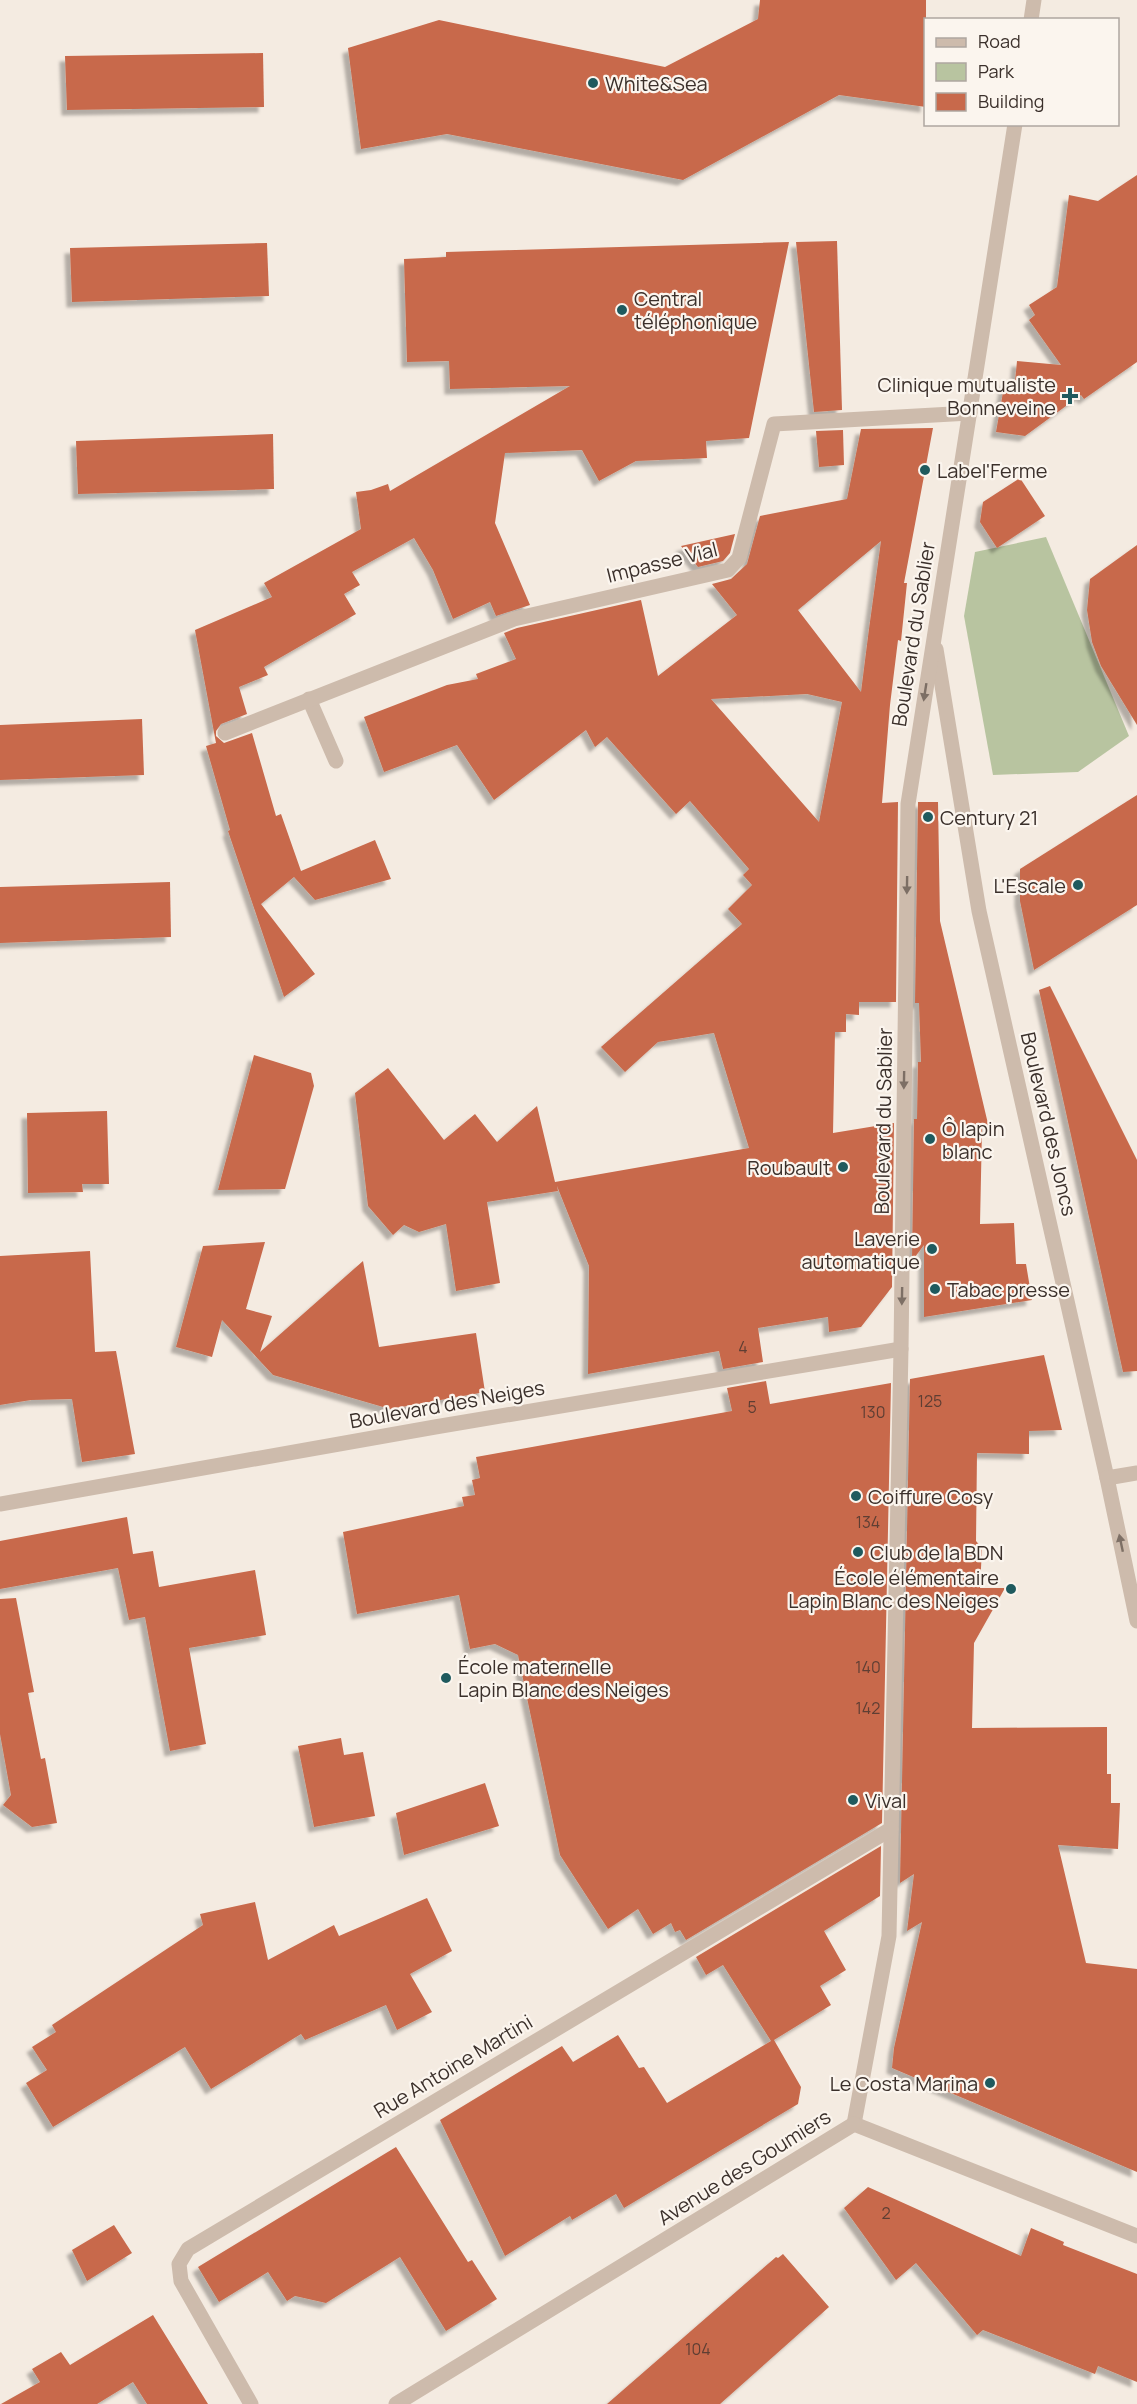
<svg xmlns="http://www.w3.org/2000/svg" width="1137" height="2404" font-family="Manrope,sans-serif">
<defs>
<filter id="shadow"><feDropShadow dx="-5.5" dy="5.5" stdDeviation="1.5" flood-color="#0004"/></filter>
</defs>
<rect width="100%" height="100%" fill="#f4ebe1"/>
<!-- green -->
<path fill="#b8c4a0" d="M 1046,537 L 1129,736 L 1078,772 L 993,775 L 964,616 L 975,552 Z"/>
<!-- building -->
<g fill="#c8694b" fill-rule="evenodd" filter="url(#shadow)">
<path d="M 760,0 L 926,0 L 926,107 L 839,95 L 683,180 L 447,134 L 361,149 L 348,48 L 439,20 L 665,67 L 758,19 Z"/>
<path d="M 263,53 L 264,107 L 67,110 L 65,56 Z"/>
<path d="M 1137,175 L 1137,362 L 1084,399 L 1081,395 L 1025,436 L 996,432 L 1005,381 L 1015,382 L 1017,361 L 1061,365 L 1029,320 L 1035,315 L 1029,305 L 1057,287 L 1069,195 L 1098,201 Z"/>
<path d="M 837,241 L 842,410 L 814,412 L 796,242 Z"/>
<path d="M 789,242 L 749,438 L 706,441 L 707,458 L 636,461 L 599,481 L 582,450 L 505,453 L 495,523 L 530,605 L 496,616 L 490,602 L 453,619 L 433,570 L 414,538 L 352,572 L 360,585 L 344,594 L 356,614 L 264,667 L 268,675 L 239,687 L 247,714 L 221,724 L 216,731 L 216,736 L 224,743 L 252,733 L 276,816 L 281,814 L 301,871 L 375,840 L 391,879 L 315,900 L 294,877 L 261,904 L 315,974 L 284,997 L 228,831 L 230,830 L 206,746 L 216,743 L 195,630 L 272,597 L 264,583 L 361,529 L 356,492 L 371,490 L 388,484 L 390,491 L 570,386 L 450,389 L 449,361 L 407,362 L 404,259 L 446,257 L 446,252 Z"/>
<path d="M 267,243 L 269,296 L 72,302 L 70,248 Z"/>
<path d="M 933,428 L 904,583 L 907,583 L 901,641 L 898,640 L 890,705 L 882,803 L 898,802 L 896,1002 L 859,1002 L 859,1015 L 846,1014 L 846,1032 L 835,1032 L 833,1133 L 894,1123 L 892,1287 L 861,1327 L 829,1332 L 828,1317 L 758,1328 L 763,1362 L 723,1369 L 719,1351 L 588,1374 L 589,1266 L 557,1186 L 558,1191 L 487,1202 L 500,1283 L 456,1291 L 446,1224 L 419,1232 L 404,1225 L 393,1235 L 368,1206 L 355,1093 L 388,1068 L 444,1140 L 475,1114 L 497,1142 L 537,1106 L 555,1182 L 749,1148 L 714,1033 L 658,1042 L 625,1072 L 601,1047 L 742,924 L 728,909 L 752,885 L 743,875 L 749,869 L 690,801 L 676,814 L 607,737 L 595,747 L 586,730 L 494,800 L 457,745 L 384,772 L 364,717 L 447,685 L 478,679 L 476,674 L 516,659 L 504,633 L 517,628 L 641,600 L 658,676 L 737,615 L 712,584 L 731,579 L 747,564 L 760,516 L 847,499 L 861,429 ZM 881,541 L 869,629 L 861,692 L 798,610 ZM 807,694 L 842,702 L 819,822 L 711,699 Z"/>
<path d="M 843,430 L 844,465 L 819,467 L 816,431 Z"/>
<path d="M 273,434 L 274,489 L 78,494 L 76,441 Z"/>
<path d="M 1020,478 L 1045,516 L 997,548 L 980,522 L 983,502 Z"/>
<path d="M 735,534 L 730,553 L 723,561 L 698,567 L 681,546 Z"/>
<path d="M 1137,545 L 1137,725 L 1101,666 L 1092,642 L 1087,610 L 1090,579 Z"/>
<path d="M 142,719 L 144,775 L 0,780 L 0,725 Z"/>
<path d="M 1137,795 L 1137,905 L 1034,970 L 1020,901 L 1020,869 Z"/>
<path d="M 918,802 L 938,802 L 940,921 L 989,1128 L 982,1128 L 980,1224 L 1014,1223 L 1016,1264 L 1026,1264 L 1032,1300 L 924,1317 L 924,1245 L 912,1261 L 914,1119 L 917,1119 L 918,1062 L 921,1062 L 919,1003 L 915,1003 Z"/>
<path d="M 170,882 L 171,937 L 0,943 L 0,887 Z"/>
<path d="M 1050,986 L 1137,1160 L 1137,1371 L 1123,1372 L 1039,990 Z"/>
<path d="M 254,1055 L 311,1073 L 314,1086 L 285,1189 L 218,1190 Z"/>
<path d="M 107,1111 L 109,1184 L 82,1184 L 83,1192 L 28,1193 L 27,1113 Z"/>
<path d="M 265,1242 L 246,1309 L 272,1316 L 260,1352 L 363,1261 L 379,1347 L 476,1333 L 485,1392 L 390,1409 L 273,1375 L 222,1320 L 212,1357 L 176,1347 L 203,1246 Z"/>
<path d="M 90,1251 L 95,1352 L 116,1351 L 135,1454 L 82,1462 L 72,1399 L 31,1400 L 0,1405 L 0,1256 Z"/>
<path d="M 1044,1355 L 1062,1430 L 1029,1431 L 1029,1454 L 977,1453 L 976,1541 L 982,1548 L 980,1588 L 1005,1588 L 974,1643 L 972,1728 L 1107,1727 L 1107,1774 L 1111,1774 L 1111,1803 L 1120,1803 L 1118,1849 L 1058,1845 L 1086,1963 L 1137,1969 L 1137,2172 L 892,2068 L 894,2048 L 922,1922 L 907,1931 L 914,1874 L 900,1883 L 910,1379 Z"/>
<path d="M 766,1381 L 770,1404 L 891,1383 L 882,1823 L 686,1940 L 680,1930 L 675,1932 L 671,1923 L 653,1934 L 638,1909 L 608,1929 L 560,1855 L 518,1655 L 495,1644 L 470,1649 L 459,1595 L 357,1614 L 343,1532 L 464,1506 L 462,1497 L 475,1495 L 472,1480 L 480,1478 L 476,1457 L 732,1411 L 727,1388 Z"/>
<path d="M 127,1517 L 133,1554 L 153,1551 L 159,1587 L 255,1570 L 266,1635 L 189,1648 L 206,1744 L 170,1751 L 145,1617 L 129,1620 L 118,1568 L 0,1589 L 0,1541 Z"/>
<path d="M 16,1598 L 34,1692 L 28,1693 L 41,1759 L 45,1758 L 57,1823 L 32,1827 L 3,1805 L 11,1795 L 0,1734 L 0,1599 Z"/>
<path d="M 341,1738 L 344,1755 L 363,1752 L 375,1816 L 314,1827 L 298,1746 Z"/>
<path d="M 485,1783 L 499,1826 L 404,1855 L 396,1813 Z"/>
<path d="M 881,1846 L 880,1896 L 824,1931 L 846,1970 L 820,1986 L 831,2005 L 774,2040 L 801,2087 L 798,2104 L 624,2208 L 616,2194 L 572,2220 L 570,2216 L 505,2256 L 440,2120 L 562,2046 L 573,2062 L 618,2035 L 639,2068 L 644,2067 L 667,2103 L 771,2041 L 723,1965 L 706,1975 L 696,1957 Z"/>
<path d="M 427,1898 L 452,1951 L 410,1974 L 432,2012 L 397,2030 L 386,2005 L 305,2040 L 301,2034 L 211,2089 L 185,2047 L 53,2127 L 26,2083 L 47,2070 L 32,2047 L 56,2032 L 52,2025 L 203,1925 L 200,1914 L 255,1902 L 268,1960 L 334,1925 L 339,1936 Z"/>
<path d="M 396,2147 L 468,2262 L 472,2260 L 497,2299 L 446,2331 L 400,2257 L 326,2303 L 295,2296 L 287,2301 L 268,2272 L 219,2302 L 198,2267 Z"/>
<path d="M 868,2187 L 1021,2256 L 1031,2228 L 1064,2242 L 1063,2245 L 1137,2274 L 1137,2382 L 1098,2366 L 1095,2374 L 983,2330 L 977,2335 L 916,2263 L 896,2280 L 844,2208 Z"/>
<path d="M 114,2225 L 132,2253 L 87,2281 L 72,2250 Z"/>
<path d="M 783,2254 L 829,2307 L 720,2404 L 607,2404 L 776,2257 L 778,2258 Z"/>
<path d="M 153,2315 L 208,2404 L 147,2404 L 133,2382 L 97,2404 L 1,2404 L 40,2382 L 32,2369 L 61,2352 L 70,2365 Z"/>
</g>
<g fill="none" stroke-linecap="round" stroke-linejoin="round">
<!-- minor -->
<g stroke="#cdbbac" stroke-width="15">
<path d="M 1031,20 L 1034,0"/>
<path d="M 936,649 L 979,911 L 1107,1478 L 1137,1621"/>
<path d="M 309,699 L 336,761"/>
<path d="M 225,733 L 514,619 L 728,570 L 739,558 L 774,424 L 970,413"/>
<path d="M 1107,1478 L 1137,1473"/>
<path d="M 0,1504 L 435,1427 L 901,1349"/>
<path d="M 854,2124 L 889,1936 L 901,1349 L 908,804 L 1015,124"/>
<path d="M 854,2124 L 1137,2236"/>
<path d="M 251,2404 L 181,2281 L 179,2264 L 188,2249 L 891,1829"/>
<path d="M 396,2404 L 854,2124"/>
</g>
</g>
<!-- one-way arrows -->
<defs><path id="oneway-solid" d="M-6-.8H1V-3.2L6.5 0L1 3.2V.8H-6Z" transform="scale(1.5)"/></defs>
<g fill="#7d6f65">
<use href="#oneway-solid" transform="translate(925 692) rotate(99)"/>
<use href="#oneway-solid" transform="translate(907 885) rotate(91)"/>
<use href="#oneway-solid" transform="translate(904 1080) rotate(91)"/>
<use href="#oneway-solid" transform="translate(902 1296) rotate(91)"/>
<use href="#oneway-solid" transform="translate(1121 1543) rotate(-102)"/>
</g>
<!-- markers -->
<g fill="#1f5a5e" stroke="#fbf5ee" stroke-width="2">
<circle cx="593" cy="83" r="6"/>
<circle cx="622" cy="310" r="6"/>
<path d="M1067 387h6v6h6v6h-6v6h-6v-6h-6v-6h6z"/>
<circle cx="925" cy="470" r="6"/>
<circle cx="928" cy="817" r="6"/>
<circle cx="1078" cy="885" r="6"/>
<circle cx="930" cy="1139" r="6"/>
<circle cx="843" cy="1167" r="6"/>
<circle cx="932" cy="1249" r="6"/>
<circle cx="935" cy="1289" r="6"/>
<circle cx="856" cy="1496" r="6"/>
<circle cx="858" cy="1552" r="6"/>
<circle cx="1011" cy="1589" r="6"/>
<circle cx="446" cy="1678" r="6"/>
<circle cx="853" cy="1800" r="6"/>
<circle cx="990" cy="2083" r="6"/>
</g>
<g text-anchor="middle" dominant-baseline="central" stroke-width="4.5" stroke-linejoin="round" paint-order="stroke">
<!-- number labels -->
<g font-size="16" fill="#5e3e33">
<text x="743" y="1347">4</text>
<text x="930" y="1401">125</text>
<text x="752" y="1407">5</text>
<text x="873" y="1412">130</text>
<text x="868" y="1522">134</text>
<text x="868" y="1667">140</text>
<text x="868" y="1708">142</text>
<text x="886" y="2213">2</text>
<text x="698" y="2349">104</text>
</g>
<!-- poi labels -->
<g font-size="20" fill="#3b302b" stroke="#fbf5ee" text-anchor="start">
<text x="605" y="83">White&amp;Sea</text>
<text x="634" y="298">Central<tspan x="634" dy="23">téléphonique</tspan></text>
<text x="1056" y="384" text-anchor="end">Clinique mutualiste<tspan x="1056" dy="23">Bonneveine</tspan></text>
<text x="937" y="470">Label'Ferme</text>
<text x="940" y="817">Century 21</text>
<text x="1066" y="885" text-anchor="end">L'Escale</text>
<text x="942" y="1128">Ô lapin<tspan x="942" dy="23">blanc</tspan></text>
<text x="831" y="1167" text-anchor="end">Roubault</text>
<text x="920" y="1238" text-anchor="end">Laverie<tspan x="920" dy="23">automatique</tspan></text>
<text x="947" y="1289">Tabac presse</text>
<text x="868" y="1496">Coiffure Cosy</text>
<text x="870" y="1552">Club de la BDN</text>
<text x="999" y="1577" text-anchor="end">École élémentaire<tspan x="999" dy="23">Lapin Blanc des Neiges</tspan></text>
<text x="458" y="1666">École maternelle<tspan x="458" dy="23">Lapin Blanc des Neiges</tspan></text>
<text x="865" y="1800">Vival</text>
<text x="978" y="2083" text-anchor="end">Le Costa Marina</text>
</g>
<!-- street labels -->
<g font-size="20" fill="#3b302b" stroke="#fbf5ee">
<text transform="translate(662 562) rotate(-14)">Impasse Vial</text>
<text transform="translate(913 634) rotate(-81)">Boulevard du Sablier</text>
<text transform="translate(883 1121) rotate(-89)">Boulevard du Sablier</text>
<text transform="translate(1049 1124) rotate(77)">Boulevard des Joncs</text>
<text transform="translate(447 1404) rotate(-10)">Boulevard des Neiges</text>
<text transform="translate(453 2066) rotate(-31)">Rue Antoine Martini</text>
<text transform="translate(744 2167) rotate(-32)">Avenue des Goumiers</text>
</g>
</g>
<!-- legend -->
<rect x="924" y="18" width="195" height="108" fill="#fbf5ee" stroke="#aea6a0" stroke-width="1.5"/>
<rect x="936" y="38" width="30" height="9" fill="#cdbbac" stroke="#aea6a0" stroke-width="1.5"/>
<text x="978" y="48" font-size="18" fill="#3b302b">Road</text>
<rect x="936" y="63" width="30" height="18" fill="#b8c4a0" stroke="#aea6a0" stroke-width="1.5"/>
<text x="978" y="78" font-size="18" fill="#3b302b">Park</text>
<rect x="936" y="93" width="30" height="18" fill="#c8694b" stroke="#aea6a0" stroke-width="1.5"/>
<text x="978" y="108" font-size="18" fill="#3b302b">Building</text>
</svg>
